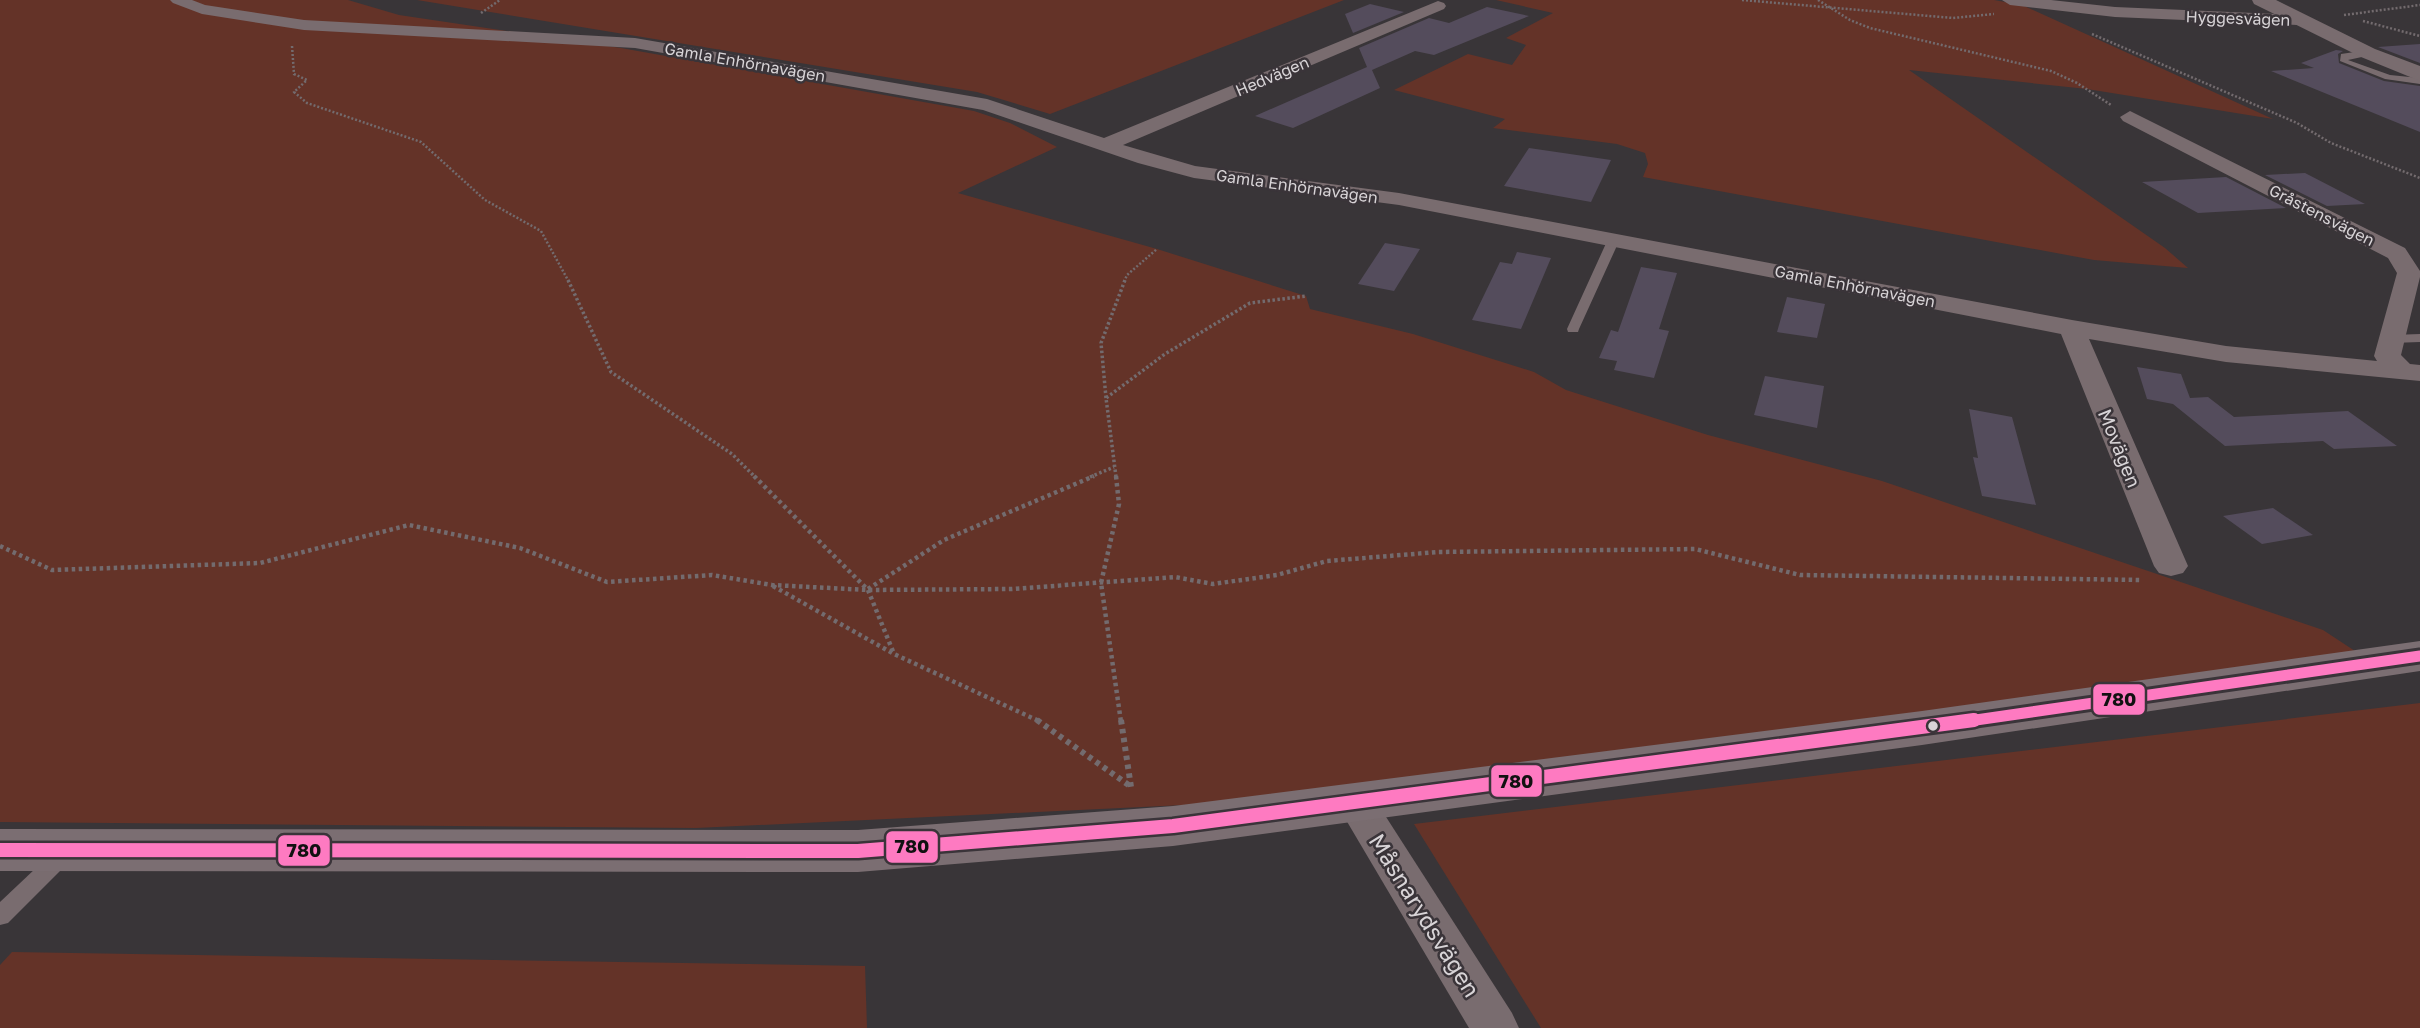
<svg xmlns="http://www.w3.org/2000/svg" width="2420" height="1028" font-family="'Golos Text',sans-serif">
<rect width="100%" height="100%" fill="#393538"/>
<!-- green -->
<g fill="#643328">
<path d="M 0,0 L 348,0 L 399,15 L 621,48 L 974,111 L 1010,123 L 1057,147 L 958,193 L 1157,249 L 1306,296 L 1310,309 L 1413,334 L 1534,372 L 1566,390 L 1708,435 L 1882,481 L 2323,630 L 2355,651 L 2136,685 L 1247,802 L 696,828 L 0,822 Z"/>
<path d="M 417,0 L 1344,0 L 1050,114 L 977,92 Z"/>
<path d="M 1496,0 L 1994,0 L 2022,5 L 2273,119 L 2087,89 L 1909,70 L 2165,248 L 2188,268 L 2094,260 L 1643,177 L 1648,164 L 1645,153 L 1617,144 L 1493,128 L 1505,119 L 1394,90 L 1468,54 L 1512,65 L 1526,45 L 1506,38 L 1553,13 Z"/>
<path d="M 2420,703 L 2420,1028 L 1541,1028 L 1414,824 Z"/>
<path d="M 12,952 L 865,966 L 867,1028 L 0,1028 L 0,965 Z"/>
</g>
<!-- building -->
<g fill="#544c5c">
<path d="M 1370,4 L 1404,12 L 1353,33 L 1345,14 Z"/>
<path d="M 1487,7 L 1529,16 L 1434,55 L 1415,51 L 1372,70 L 1380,88 L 1293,128 L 1255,116 L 1367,67 L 1359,48 L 1429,18 L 1449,23 Z"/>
<path d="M 2420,44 L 2420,63 L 2378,47 Z"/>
<path d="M 2336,50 L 2343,51 L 2338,54 L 2339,63 L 2384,81 L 2420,86 L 2420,132 L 2271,71 L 2314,68 L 2301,63 Z"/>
<path d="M 1529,148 L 1611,160 L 1591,202 L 1504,186 Z"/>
<path d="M 2305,173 L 2365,204 L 2327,206 L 2265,175 Z"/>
<path d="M 2226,177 L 2286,208 L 2198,213 L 2142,182 Z"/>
<path d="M 1385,243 L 1420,249 L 1394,291 L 1358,284 Z"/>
<path d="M 1517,252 L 1551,258 L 1521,329 L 1472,320 L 1500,262 L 1512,264 Z"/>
<path d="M 1641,267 L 1677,273 L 1659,329 L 1669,331 L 1654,378 L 1614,370 L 1617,361 L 1599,358 L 1611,330 L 1618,332 Z"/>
<path d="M 1787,297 L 1825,304 L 1817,338 L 1777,332 Z"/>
<path d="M 2137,367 L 2181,374 L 2190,398 L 2208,397 L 2234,417 L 2348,411 L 2397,446 L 2334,449 L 2323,441 L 2225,446 L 2173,404 L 2147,399 Z"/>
<path d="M 1765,376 L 1824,386 L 1817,428 L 1754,415 Z"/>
<path d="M 1969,409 L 2012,417 L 2036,505 L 1982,496 L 1973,457 L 1978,458 Z"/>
<path d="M 2273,508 L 2313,535 L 2262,544 L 2223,516 Z"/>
</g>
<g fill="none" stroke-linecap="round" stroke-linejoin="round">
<!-- path-far3 -->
<g stroke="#736b6e" stroke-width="2.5" stroke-dasharray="2 2" stroke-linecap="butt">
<path d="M 1742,0 L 1953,18 L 1994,14"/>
<path d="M 1818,0 L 1850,20 L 1870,28 L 2051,71 L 2077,83 L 2111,105"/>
<path d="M 481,13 L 500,0"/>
<path d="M 2344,15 L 2420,5"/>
<path d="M 2363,21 L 2420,36"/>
<path d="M 2092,34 L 2297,123 L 2331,143 L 2420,178"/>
<path d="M 292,46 L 294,74 L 307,80 L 294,92 L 307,103 L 421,142 L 485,200 L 541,231 L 569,282"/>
<path d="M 1124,282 L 1127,275 L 1157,249"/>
</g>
<!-- path-far2 -->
<g stroke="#736b6e" stroke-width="3.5" stroke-dasharray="2.5 2.5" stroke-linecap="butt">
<path d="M 568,280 L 611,372 L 732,454 L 755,477"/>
<path d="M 1106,398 L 1101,343 L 1125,280"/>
<path d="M 1090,477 L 1114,467"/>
<path d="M 1116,477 L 1106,398 L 1165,354 L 1250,303 L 1306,296"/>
</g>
<!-- path-far1 -->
<g stroke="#736b6e" stroke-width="4.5" stroke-dasharray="3.5 3.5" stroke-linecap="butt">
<path d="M 754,476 L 868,590 L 894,654"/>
<path d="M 1116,476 L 1119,504 L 1101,583 L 1121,722"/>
<path d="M 0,546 L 52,570 L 260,563 L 409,525 L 520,548 L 607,582 L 712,575 L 772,585 L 868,590 L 1012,589 L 1175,577 L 1213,584 L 1277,575 L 1327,561 L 1438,552 L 1695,549 L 1800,575 L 2142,580"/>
<path d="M 773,586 L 894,654 L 1041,722"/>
<path d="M 868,589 L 944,540 L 1094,476"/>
</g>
<!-- path -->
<g stroke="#736b6e" stroke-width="6" stroke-dasharray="4.5 4.5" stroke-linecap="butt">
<path d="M 1037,720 L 1130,786"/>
<path d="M 1121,720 L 1131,787"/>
</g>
<!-- service -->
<g fill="#796c6f" fill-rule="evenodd">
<path d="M 2368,50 L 2372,53 L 2371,55 L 2348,60 L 2390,75 L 2420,78 L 2420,84 L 2385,79 L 2340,61 L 2341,54 Z"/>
<path d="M 1614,236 L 1620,239 L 1579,329 L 1578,332 L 1568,332 L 1567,329 L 1608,239 Z"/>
<path d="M 2420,334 L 2420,342 L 2392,343 L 2385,339 L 2392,335 Z"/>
<path d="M 61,848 L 68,851 L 72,857 L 68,863 L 8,923 L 0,925 L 0,902 L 54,851 Z"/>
</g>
<!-- minor -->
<g fill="#796c6f" fill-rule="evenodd">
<path d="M 170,0 L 192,0 L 205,5 L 304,20 L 635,38 L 987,99 L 1104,138 L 1438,1 L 1444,3 L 1446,6 L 1444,9 L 1123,145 L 1195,166 L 1399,193 L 2072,320 L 2226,346 L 2377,361 L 2374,356 L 2397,273 L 2388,258 L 2123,121 L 2120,117 L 2130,111 L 2405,248 L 2420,271 L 2420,277 L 2401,355 L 2410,364 L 2420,365 L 2420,381 L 2226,362 L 2089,339 L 2188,566 L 2183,573 L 2171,576 L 2159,573 L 2154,566 L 2061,334 L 1399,205 L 1194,178 L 1138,163 L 983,110 L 635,48 L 304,30 L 202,14 L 173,3 Z"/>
<path d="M 2002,0 L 2051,0 L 2115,7 L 2298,15 L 2306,20 L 2298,25 L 2115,17 L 2010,5 Z"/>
<path d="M 1356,787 L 1370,792 L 1512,1013 L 1519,1028 L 1469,1028 L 1336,803 L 1342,792 Z"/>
</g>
<!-- tertiary -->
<path fill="#796c6f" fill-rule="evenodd" d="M 2252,0 L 2276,0 L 2375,49 L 2420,66 L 2420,81 L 2361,57 L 2254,4 Z"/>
<!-- secondary -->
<path fill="#7b6e72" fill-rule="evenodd" d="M 2420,641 L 2420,671 L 1922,745 L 1173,846 L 858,872 L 0,871 L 0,829 L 858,830 L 1173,806 L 1922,711 Z"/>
<!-- bus-1-far1 casing -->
<g stroke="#3a3439" stroke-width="17">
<path id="bus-1-far1" d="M 1962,722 L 2420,656"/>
</g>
<!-- bus-1 casing -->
<g stroke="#3a3439" stroke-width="19">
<path id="bus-1" d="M 0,850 L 858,851 L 1173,826 L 1974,720"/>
</g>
<!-- bus-1-far1 -->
<use href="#bus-1-far1" stroke="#fe7ac1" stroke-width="11"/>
<!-- bus-1 -->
<use href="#bus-1" stroke="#fe7ac1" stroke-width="14"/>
</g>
<!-- markers -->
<circle fill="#d8d4d7" stroke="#3a3439" stroke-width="2.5" cx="1933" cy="726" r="6"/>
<g text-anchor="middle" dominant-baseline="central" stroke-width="5" stroke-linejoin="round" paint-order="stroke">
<!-- far-street labels -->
<g font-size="16" fill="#d8d4d7" stroke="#3a3439">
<text transform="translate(2238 18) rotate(2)">Hyggesvägen</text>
<text transform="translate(745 62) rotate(10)">Gamla Enhörnavägen</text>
<text transform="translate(1272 76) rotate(-23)">Hedvägen</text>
<text transform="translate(1297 186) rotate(8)">Gamla Enhörnavägen</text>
<text transform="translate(2322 215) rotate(27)">Gråstensvägen</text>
<text transform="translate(1855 286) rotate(11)">Gamla Enhörnavägen</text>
</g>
<!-- street labels -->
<g font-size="19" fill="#d8d4d7" stroke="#3a3439">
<text transform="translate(2120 448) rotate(68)">Movägen</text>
</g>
<!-- near-street labels -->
<g font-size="23" fill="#d8d4d7" stroke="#3a3439">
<text transform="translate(1425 915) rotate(58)">Måsnarydsvägen</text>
</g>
</g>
<g stroke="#3a3439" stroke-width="2.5">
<rect x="2092" y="683" width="54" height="33" rx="7" fill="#fe7ac1"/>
<rect x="1490" y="764" width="53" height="34" rx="7" fill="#fe7ac1"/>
<rect x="885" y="830" width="54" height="34" rx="7" fill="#fe7ac1"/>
<rect x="277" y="834" width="54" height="33" rx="7" fill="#fe7ac1"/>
</g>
<g font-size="19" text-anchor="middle" font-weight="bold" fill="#111">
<text x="2119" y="706">780</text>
<text x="1516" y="788">780</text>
<text x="912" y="853">780</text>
<text x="304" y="857">780</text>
</g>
</svg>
